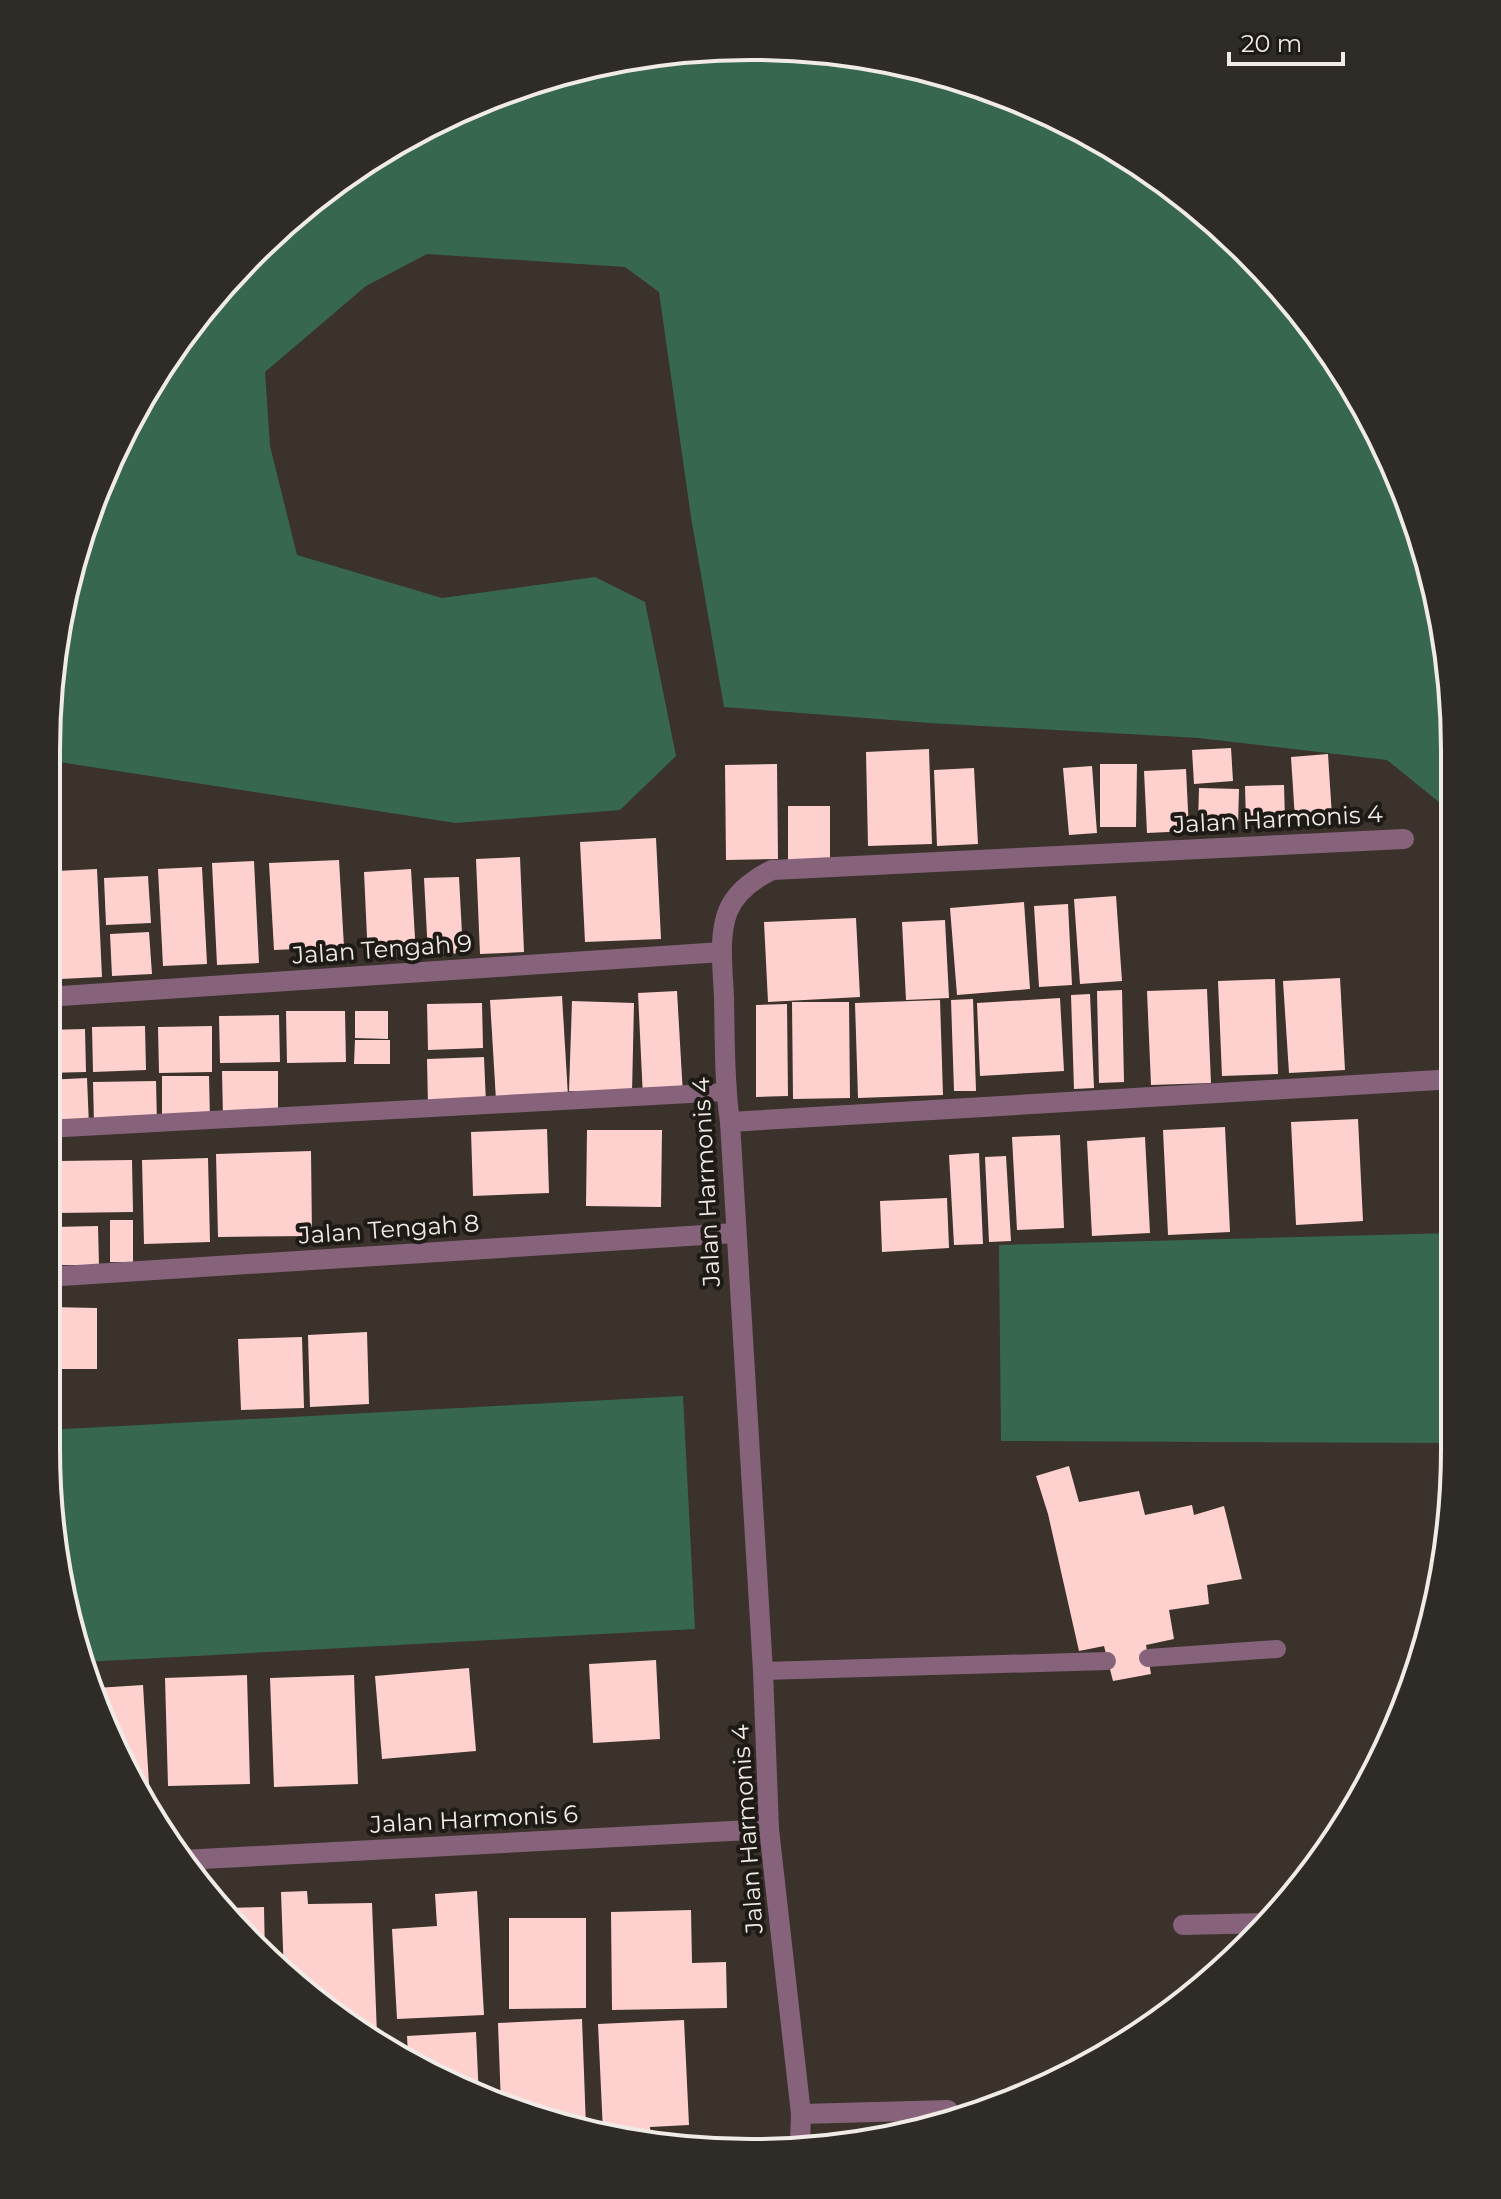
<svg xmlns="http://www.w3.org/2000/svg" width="1501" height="2199" font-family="Montserrat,sans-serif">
<rect width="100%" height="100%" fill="#3a322b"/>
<!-- forest -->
<g fill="#386750">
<path d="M 751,46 L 888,60 L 1021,100 L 1142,165 L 1249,253 L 1382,439 L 1442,614 L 1455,750 L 1455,815 L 1387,760 L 1199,738 L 930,723 L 724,707 L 691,517 L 659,292 L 625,267 L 427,254 L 366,286 L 265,372 L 270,446 L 297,555 L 442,598 L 595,577 L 645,602 L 676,756 L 620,810 L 456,823 L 46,760 L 59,614 L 119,439 L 253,252 L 359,164 L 481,99 L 614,59 Z"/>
<path d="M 1455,1233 L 1455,1443 L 1001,1441 L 999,1245 Z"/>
<path d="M 683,1396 L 695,1629 L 84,1662 L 70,1631 L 46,1449 L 46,1430 Z"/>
</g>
<!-- building -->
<g fill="#fed1ce">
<path d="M 1231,748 L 1233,781 L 1194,784 L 1192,750 Z"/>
<path d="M 929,749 L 932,844 L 868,846 L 866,752 Z"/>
<path d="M 1328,754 L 1332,817 L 1295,819 L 1291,757 Z"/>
<path d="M 777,764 L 778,859 L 726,860 L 725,765 Z"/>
<path d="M 1100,764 L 1137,764 L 1136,827 L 1100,827 Z"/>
<path d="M 1092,766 L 1097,833 L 1069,835 L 1063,768 Z"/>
<path d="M 974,768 L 978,844 L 937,846 L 934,770 Z"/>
<path d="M 1186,769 L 1189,831 L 1147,833 L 1144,771 Z"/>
<path d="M 1284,785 L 1285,821 L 1246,822 L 1245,786 Z"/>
<path d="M 1199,788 L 1239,789 L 1238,825 L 1198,824 Z"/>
<rect x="788" y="806" width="42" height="55"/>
<path d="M 656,838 L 661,939 L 585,942 L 580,842 Z"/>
<path d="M 520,857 L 524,952 L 480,954 L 476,859 Z"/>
<path d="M 339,860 L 344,947 L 274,950 L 269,863 Z"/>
<path d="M 254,861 L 259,963 L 217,965 L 212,863 Z"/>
<path d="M 202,867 L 207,964 L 163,966 L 158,869 Z"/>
<path d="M 97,869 L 102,977 L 61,979 L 56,871 Z"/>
<path d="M 411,869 L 416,956 L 368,959 L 364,872 Z"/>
<path d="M 148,876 L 151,923 L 106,925 L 104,878 Z"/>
<path d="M 459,877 L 463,953 L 428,955 L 424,878 Z"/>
<path d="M 1116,896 L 1122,981 L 1080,984 L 1074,899 Z"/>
<path d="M 1024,902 L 1030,989 L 957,995 L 950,908 Z"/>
<path d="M 1068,904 L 1072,985 L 1039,987 L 1034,906 Z"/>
<path d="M 48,908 L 52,978 L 46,978 L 46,909 Z"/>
<path d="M 856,918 L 860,997 L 768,1002 L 764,922 Z"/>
<path d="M 945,920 L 949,998 L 906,1000 L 902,922 Z"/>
<path d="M 149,932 L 152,974 L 112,976 L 110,934 Z"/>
<path d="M 1340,978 L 1345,1070 L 1289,1073 L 1283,981 Z"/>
<path d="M 1275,979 L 1278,1074 L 1222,1076 L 1218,981 Z"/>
<path d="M 1207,989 L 1211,1083 L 1151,1085 L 1147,991 Z"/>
<path d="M 1122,990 L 1124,1082 L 1099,1083 L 1097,991 Z"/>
<path d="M 677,991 L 683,1095 L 643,1098 L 638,993 Z"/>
<path d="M 1090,994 L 1094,1088 L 1074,1089 L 1071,995 Z"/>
<path d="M 562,996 L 568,1096 L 496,1100 L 490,1000 Z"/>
<path d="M 1060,998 L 1064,1071 L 980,1076 L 977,1003 Z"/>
<path d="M 973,999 L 976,1091 L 954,1091 L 951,1000 Z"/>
<path d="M 940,1000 L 943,1095 L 858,1098 L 855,1003 Z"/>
<path d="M 572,1001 L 634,1003 L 632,1093 L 569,1091 Z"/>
<path d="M 792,1002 L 849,1002 L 850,1098 L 793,1099 Z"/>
<path d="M 482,1003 L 483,1048 L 428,1050 L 427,1004 Z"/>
<path d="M 787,1004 L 788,1096 L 756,1097 L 756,1005 Z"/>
<path d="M 286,1011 L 345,1011 L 346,1062 L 287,1063 Z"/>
<path d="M 355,1011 L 388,1011 L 388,1039 L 355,1038 Z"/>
<path d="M 279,1015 L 280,1062 L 220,1063 L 219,1016 Z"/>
<path d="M 145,1026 L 146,1070 L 93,1072 L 92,1027 Z"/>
<path d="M 212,1026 L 212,1072 L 159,1073 L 158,1027 Z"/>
<path d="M 85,1029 L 86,1072 L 46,1073 L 46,1030 Z"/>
<path d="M 355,1040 L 390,1040 L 390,1064 L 354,1064 Z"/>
<path d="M 484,1057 L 486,1104 L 428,1105 L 427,1059 Z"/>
<path d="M 222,1071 L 278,1071 L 278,1117 L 223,1118 Z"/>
<path d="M 162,1076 L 209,1076 L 210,1120 L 162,1120 Z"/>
<path d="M 87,1078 L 89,1126 L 46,1128 L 46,1080 Z"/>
<path d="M 156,1081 L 157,1123 L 94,1124 L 93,1082 Z"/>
<path d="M 1358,1119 L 1363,1221 L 1296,1225 L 1291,1122 Z"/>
<path d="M 1225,1127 L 1230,1232 L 1168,1235 L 1163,1130 Z"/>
<path d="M 547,1129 L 549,1193 L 473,1196 L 471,1132 Z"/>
<path d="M 587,1130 L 662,1130 L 661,1207 L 586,1206 Z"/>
<path d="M 1455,1130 L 1455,1207 L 1450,1207 L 1446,1131 Z"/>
<path d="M 1060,1135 L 1064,1228 L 1017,1230 L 1012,1137 Z"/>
<path d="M 1145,1137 L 1150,1233 L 1092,1236 L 1087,1141 Z"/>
<path d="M 311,1151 L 312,1236 L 218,1237 L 216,1154 Z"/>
<path d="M 979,1153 L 983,1244 L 954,1245 L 949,1155 Z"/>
<path d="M 1006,1156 L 1011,1241 L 989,1242 L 985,1157 Z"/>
<path d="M 208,1158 L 210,1242 L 144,1244 L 142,1160 Z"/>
<path d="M 132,1160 L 133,1212 L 58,1213 L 57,1161 Z"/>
<path d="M 947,1198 L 949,1248 L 882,1252 L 880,1201 Z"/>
<rect x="110" y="1220" width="23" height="42"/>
<path d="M 98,1226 L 99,1265 L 53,1265 L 53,1227 Z"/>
<path d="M 49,1307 L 97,1308 L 97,1369 L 49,1369 Z"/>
<path d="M 367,1332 L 369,1404 L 310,1407 L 308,1335 Z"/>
<path d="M 302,1337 L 304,1408 L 241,1410 L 238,1339 Z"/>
<path d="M 1069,1466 L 1079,1502 L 1139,1491 L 1145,1515 L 1192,1505 L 1194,1515 L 1224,1506 L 1242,1579 L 1207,1585 L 1209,1604 L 1169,1610 L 1174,1639 L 1146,1645 L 1151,1674 L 1113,1681 L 1104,1646 L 1079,1651 L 1048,1514 L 1036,1476 Z"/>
<path d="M 656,1660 L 660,1739 L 593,1743 L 589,1664 Z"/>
<path d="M 469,1668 L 476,1751 L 382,1759 L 375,1676 Z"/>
<path d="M 247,1675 L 250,1784 L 168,1786 L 165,1678 Z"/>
<path d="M 354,1675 L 358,1784 L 274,1787 L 270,1678 Z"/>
<path d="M 143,1685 L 150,1801 L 147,1801 L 96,1688 Z"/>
<path d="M 307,1891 L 308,1904 L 372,1903 L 377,2035 L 284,1976 L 281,1892 Z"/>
<path d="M 477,1891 L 484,2015 L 397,2019 L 392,1929 L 437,1926 L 435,1894 Z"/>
<path d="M 264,1907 L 265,1955 L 225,1908 Z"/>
<path d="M 691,1910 L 692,1963 L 726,1962 L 727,2008 L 612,2010 L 611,1912 Z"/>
<path d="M 509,1918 L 586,1918 L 586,2008 L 509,2009 Z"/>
<path d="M 582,2019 L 586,2127 L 501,2105 L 498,2023 Z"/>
<path d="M 684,2020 L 689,2125 L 650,2127 L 651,2145 L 603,2132 L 598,2024 Z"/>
<path d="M 476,2032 L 479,2098 L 408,2054 L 407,2036 Z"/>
</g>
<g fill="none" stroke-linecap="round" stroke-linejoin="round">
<!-- service -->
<g stroke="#86637b" stroke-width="18">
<path d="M 46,1129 L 726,1092"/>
<path d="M 1148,1658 L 1277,1649"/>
<path d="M 763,1671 L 1107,1661"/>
</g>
<!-- minor -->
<g stroke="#86637b" stroke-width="20">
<path d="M 46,997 L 722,952"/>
<path d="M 730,1122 L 1455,1079"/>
<path d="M 46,1277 L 735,1233"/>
<path d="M 183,1860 L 769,1829"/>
<path d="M 1183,1925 L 1268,1923"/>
<path d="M 801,2114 L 948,2110"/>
<path d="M 800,2142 L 801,2114 L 769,1829 L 763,1671 L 730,1122 C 724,1081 725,1039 724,998 C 723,971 718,936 728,911 C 736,892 754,879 772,870 L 1404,839"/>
</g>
</g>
<g text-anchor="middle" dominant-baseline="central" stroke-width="8" stroke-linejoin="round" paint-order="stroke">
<!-- street labels -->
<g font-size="24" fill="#f1ebe7" stroke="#1e1b17">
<text transform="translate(1278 819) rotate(-3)">Jalan Harmonis 4</text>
<text transform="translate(382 949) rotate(-4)">Jalan Tengah 9</text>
<text transform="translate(706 1182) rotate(-93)">Jalan Harmonis 4</text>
<text transform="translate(389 1229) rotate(-4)">Jalan Tengah 8</text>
<text transform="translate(474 1819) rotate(-3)">Jalan Harmonis 6</text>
<text transform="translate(747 1829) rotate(-94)">Jalan Harmonis 4</text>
</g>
</g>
<!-- crop -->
<path d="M0 0H1501V2199H0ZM750 60H751A690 690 0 0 1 1441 750V1449A690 690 0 0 1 751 2139H750A690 690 0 0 1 60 1449V750A690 690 0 0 1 750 60Z" fill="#2f2c28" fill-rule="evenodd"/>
<path fill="none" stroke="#f1ebe7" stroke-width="4" d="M750 60H751A690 690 0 0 1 1441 750V1449A690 690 0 0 1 751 2139H750A690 690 0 0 1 60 1449V750A690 690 0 0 1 750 60Z"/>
<!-- scale -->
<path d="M1229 52v12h114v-12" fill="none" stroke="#f1ebe7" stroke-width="4"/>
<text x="1241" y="52" font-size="24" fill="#f1ebe7" stroke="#1e1b17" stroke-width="6" paint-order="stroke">20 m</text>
</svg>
